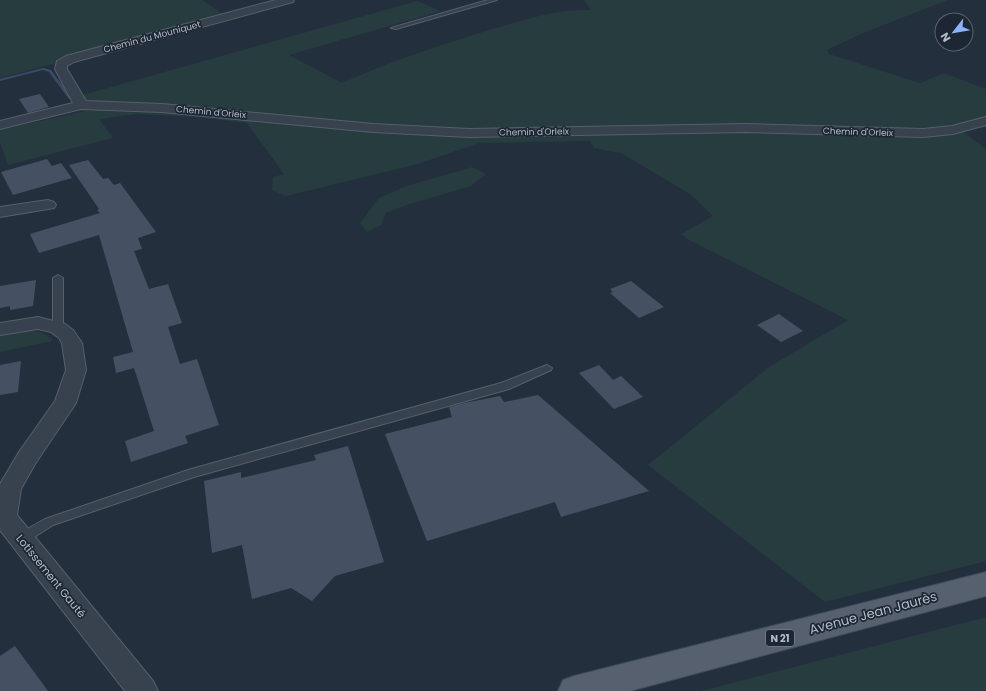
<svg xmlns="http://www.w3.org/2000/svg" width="986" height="691" font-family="Poppins,sans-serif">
<rect width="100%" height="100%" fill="#242f3e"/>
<!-- green -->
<g fill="#263c3f">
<path d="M 0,0 L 202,0 L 229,18 L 0,78 Z"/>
<path d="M 584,0 L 948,0 L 863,33 L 827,50 L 829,54 L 920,83 L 944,73 L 986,89 L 986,127 L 964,132 L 986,149 L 986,561 L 825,602 L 648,465 L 769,367 L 848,320 L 687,239 L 681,234 L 713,216 L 690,194 L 621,153 L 594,148 L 590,141 L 479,143 L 418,164 L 286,196 L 272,190 L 273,177 L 284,174 L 247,123 L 196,117 L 137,114 L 99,119 L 113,138 L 8,165 L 0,142 L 0,130 L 90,110 L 79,96 L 417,1 L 441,11 L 289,55 L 342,83 C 391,61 442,44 493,29 C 527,19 556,9 591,10 Z"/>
<path d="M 472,167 L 486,174 L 471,186 L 410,204 L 386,213 L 381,225 L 367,232 L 360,223 L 379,198 L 407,186 Z"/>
<path d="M 27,330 C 37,331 46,332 53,341 L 0,352 L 0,335 Z"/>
<path d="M 986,617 L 986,691 L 701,691 Z"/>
</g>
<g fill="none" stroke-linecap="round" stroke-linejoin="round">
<!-- stream -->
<path fill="#394c67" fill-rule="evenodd" d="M 43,68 L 51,70 L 71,97 L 71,99 L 69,99 L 49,72 L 43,70 L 0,81 L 0,79 Z"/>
</g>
<!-- building -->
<g fill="#455162">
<path d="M 40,94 L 49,107 L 28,113 L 19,99 Z"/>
<path d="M 47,159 L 52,166 L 61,163 L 72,178 L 13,195 L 1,172 Z"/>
<path d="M 88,160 L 103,179 L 108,178 L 114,185 L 120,183 L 156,232 L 138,238 L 142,249 L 134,251 L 149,289 L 168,284 L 182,323 L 168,327 L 180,364 L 197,359 L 219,425 L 185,436 L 188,443 L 131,462 L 125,441 L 154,431 L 134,368 L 116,373 L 113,357 L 133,352 L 99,235 L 39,253 L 30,234 L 100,213 L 97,210 L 99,209 L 69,165 Z"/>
<path d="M 36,280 L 33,306 L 10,310 L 10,306 L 0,308 L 0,286 Z"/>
<path d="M 631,281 L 664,307 L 639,318 L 610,293 L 613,292 L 610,289 Z"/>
<path d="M 779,314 L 803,331 L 781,342 L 757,325 Z"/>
<path d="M 21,361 L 18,392 L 0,395 L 0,365 Z"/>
<path d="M 599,365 L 613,380 L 621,376 L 643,397 L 614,409 L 579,373 Z"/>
<path d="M 538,395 L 649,491 L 561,517 L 555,502 L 427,541 L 385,434 L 452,417 L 449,407 L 464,403 L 500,396 L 504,402 Z"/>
<path d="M 348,446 L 384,562 L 335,576 L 312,601 L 291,588 L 252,599 L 242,545 L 212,553 L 204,481 L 241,472 L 241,478 L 316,460 L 314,455 Z"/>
<path d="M 15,646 L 48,691 L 0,691 L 0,656 Z"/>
</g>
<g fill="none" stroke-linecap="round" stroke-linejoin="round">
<!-- service casing -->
<g stroke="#565f6c" stroke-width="2">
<g id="service">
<path d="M 488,0 L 497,0 L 396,29 L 391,28 Z"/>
<path d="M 58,275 L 63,278 L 63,328 L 58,331 L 53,328 L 53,278 Z"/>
<path d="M 547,365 L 552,368 L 551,370 L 509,389 L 194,477 L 53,525 L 25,543 L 21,544 L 17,543 L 15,539 L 17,535 L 45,519 L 188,470 L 501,383 Z"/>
</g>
</g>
<!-- minor casing -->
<g stroke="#565f6c" stroke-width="2">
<g id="minor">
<path d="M 276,0 L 294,0 L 293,2 L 74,62 L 67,66 L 67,69 L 86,101 L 162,104 L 373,124 L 469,129 L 746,124 L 923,129 L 952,126 L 986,117 L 986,125 L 953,134 L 923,137 L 746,132 L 469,137 L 373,132 L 162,112 L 81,109 L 0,129 L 0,121 L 73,103 L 55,69 L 57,61 L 66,56 Z"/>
<path d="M 48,200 L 54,202 L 56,205 L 54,208 L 0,217 L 0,207 Z"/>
<path d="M 38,317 L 65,324 L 73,330 L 82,343 L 86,370 L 76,403 L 35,464 L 21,489 L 17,515 L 153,681 L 158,691 L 125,691 L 0,530 L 0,484 L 19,452 L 55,401 L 66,370 L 62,343 L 59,338 L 51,332 L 38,329 L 0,335 L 0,323 Z"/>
</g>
</g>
<!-- primary casing -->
<g stroke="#414a57" stroke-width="2">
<path id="primary" d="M 986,572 L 986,596 L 630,691 L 558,691 L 563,680 L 574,676 Z"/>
</g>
<!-- service -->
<use href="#service" fill="#38414e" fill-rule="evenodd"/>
<!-- minor -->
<use href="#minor" fill="#38414e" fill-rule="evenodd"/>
<!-- primary -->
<use href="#primary" fill="#56606e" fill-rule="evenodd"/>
</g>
<g text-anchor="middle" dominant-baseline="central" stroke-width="3.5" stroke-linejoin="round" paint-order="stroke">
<!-- far-street labels -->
<g font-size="9" fill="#b4bcc9" stroke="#1d2633">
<text transform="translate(152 37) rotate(-15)">Chemin du Mouniquet</text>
<text transform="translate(211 112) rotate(5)">Chemin d'Orleix</text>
<text transform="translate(534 132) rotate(-1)">Chemin d'Orleix</text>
<text transform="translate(858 132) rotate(2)">Chemin d'Orleix</text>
</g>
<!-- shield labels -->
<rect fill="#1d2633" stroke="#878f9c" stroke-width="1" x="766" y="630" width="28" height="16" rx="3"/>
<g font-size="10" font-weight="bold" fill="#b4bcc9">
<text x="780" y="638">N 21</text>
</g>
<!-- street labels -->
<g font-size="11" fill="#b4bcc9" stroke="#1d2633">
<text transform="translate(51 576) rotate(51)">Lotissement Gauté</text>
</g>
<!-- near-street labels -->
<g font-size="13" fill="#b4bcc9" stroke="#1d2633">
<text transform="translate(873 613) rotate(-15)">Avenue Jean Jaurès</text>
</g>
</g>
<!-- north arrow -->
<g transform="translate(954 32) rotate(239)"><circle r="19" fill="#1d2633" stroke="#59626f"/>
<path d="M0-3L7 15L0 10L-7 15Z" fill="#8ab4f8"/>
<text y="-6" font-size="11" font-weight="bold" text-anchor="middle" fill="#b4bcc9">N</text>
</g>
</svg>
